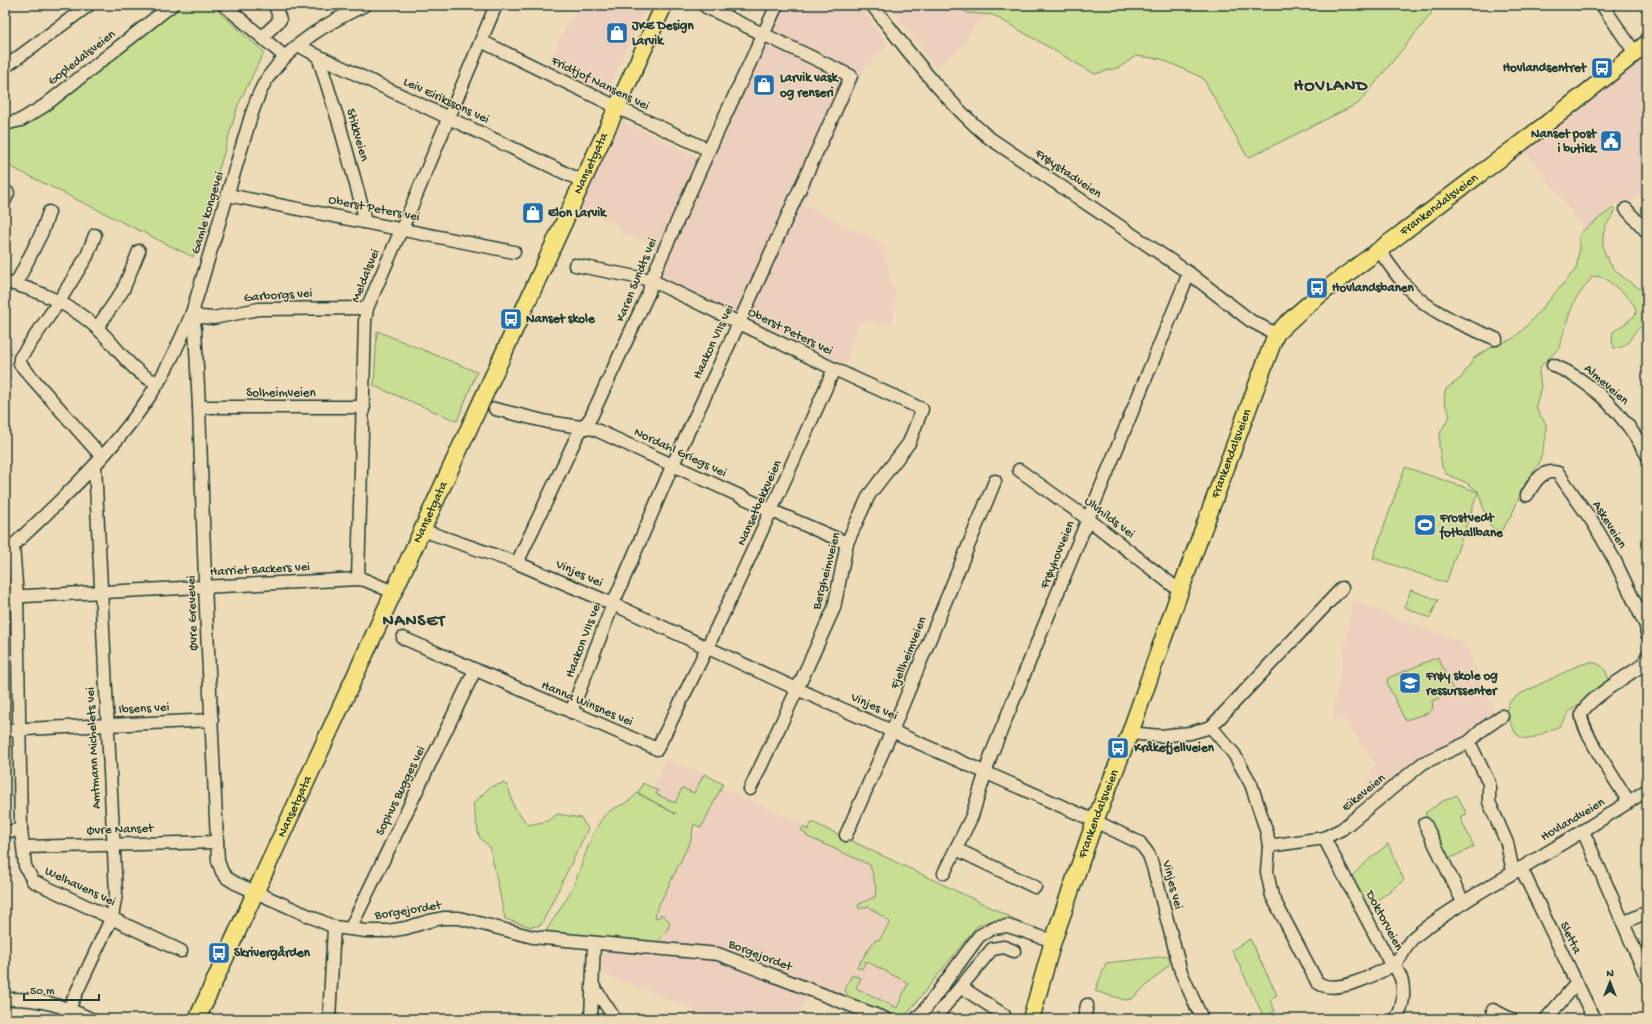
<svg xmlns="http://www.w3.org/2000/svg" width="1652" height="1024" font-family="'Gochi Hand',sans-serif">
<rect width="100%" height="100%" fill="#eedcb9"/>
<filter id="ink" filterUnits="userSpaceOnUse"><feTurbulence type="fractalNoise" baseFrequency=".025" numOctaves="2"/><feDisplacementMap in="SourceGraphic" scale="8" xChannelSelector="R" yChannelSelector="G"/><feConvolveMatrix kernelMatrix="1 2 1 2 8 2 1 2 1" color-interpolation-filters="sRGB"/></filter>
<g filter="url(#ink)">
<!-- built -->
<g fill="#eccfbd">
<path d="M 578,5 L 647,5 L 607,92 L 547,64 Z"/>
<path d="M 784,5 L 859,5 L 888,45 L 865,67 L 804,205 L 884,244 L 890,284 L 896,291 L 893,322 L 888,325 L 864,321 L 858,324 L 846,363 L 843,363 L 666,279 L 652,244 L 619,233 L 621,227 L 583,209 L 582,206 L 622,121 L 710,163 Z"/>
<path d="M 889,5 L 955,5 L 968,13 L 991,15 L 978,20 L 963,46 L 936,68 Z"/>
<path d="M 1647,56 L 1647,189 L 1629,203 L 1613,205 L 1585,230 L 1526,151 Z"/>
<path d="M 1353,601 L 1458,641 L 1463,644 L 1467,650 L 1494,710 L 1493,717 L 1461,741 L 1373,798 L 1364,794 L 1375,763 L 1343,718 L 1334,721 L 1333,713 Z"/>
<path d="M 666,759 L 724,783 L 708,816 L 722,789 L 725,789 L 805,825 L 829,843 L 884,869 L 910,981 L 899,1009 L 893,1010 L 817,987 L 793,1019 L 704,1019 L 693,1009 L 602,973 L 604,939 L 656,943 L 665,938 L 665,924 L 653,918 L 653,913 L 687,842 L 697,831 L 701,829 L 637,793 L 642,783 L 653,788 Z"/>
</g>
<!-- green -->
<g fill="#c8de93" stroke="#748e64">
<path d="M 180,5 L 211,5 L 264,52 L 238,105 L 193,257 L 5,164 L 5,129 L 16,128 L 32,119 Z"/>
<path d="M 955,5 L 1433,5 L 1431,14 L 1359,103 L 1248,158 L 1203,78 L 1161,59 L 1136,56 L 1120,67 L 1095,74 L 993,15 L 968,13 Z"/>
<path d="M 1613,208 L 1615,209 C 1615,217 1607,221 1605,228 C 1595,261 1622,278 1647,293 L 1647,324 C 1628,330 1633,349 1614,348 L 1612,341 L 1613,332 L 1635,316 L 1636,311 L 1634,305 L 1627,296 L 1606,279 L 1596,276 L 1592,277 L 1575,300 L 1569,315 L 1559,348 L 1541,366 L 1539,372 L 1541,387 L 1536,405 L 1538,412 L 1546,424 L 1546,437 L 1539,464 L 1526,482 L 1512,514 L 1502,530 L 1495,530 L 1488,523 L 1478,491 L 1465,482 L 1446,474 L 1442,467 L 1439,446 L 1440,433 L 1450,415 L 1445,404 L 1444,397 L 1446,389 L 1460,379 L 1475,357 L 1492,347 L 1512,339 L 1523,330 L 1576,269 L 1579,251 L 1579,238 L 1581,232 Z"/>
<path d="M 377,331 L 477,372 L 457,421 L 374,386 Z"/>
<path d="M 1405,467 L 1478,492 L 1446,583 L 1373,558 Z"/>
<path d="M 1411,590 L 1438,600 L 1430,618 L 1404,607 Z"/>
<path d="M 1438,657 L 1454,692 L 1432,701 L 1433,708 L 1429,713 L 1405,720 L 1387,683 L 1388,678 Z"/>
<path d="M 1590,662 C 1601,663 1610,671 1607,683 L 1570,711 L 1560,726 L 1530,739 L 1523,738 L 1516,734 L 1506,713 L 1509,702 L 1518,695 L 1577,666 Z"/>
<path d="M 704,774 L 723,784 L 701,828 L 694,824 L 691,840 L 657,909 L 655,917 L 659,918 L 661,914 L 670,922 C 668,930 663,938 656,943 L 547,933 L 546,931 C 554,917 565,903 572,889 C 582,866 588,841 601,820 C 609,806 627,807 637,793 L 676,814 L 638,793 L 643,783 L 658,791 L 656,794 L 675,803 L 682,788 L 694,793 Z"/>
<path d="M 503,783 L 508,786 L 514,807 L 528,825 L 547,821 L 558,814 L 581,818 L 588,829 L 541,925 L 531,927 L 505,919 L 490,847 L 479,837 L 473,804 L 490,787 Z"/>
<path d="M 1457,795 L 1467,814 L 1460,817 L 1474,847 L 1448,859 L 1425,813 L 1441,802 Z"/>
<path d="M 812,822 L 1013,918 L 1013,922 C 1001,919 986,920 976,927 L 907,1014 L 896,1017 L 850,997 C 841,991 848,983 852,975 L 861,978 L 856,988 L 897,1008 L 908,983 L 866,961 L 862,969 L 857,967 L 874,941 L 880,939 L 890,922 L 868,906 L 860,909 L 858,907 L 859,904 L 875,897 L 876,887 L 870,865 L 806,836 L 806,834 L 801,830 L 803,827 L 808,830 Z"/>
<path d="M 1388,844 L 1404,880 L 1366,909 L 1350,878 L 1366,862 Z"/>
<path d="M 1250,939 L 1277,995 L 1270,1000 L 1275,1011 L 1264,1017 L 1232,950 Z"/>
<path d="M 1169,956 L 1170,963 L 1168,966 L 1132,999 L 1125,1000 L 1095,991 L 1106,963 Z"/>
</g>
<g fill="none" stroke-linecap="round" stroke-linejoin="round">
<!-- minor casing -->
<g stroke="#1f3d34" stroke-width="15">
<g id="minor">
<path d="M 224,5 L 284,56"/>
<path d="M 872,5 C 908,51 943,99 988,137 L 1189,273 L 1251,321 L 1276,334"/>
<path d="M 1602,5 L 1635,53"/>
<path d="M 262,37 L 280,20 L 275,5"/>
<path d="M 481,41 L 625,111 L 709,150"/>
<path d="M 298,45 L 318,56 L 582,181"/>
<path d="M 318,56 L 339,123 L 363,210 L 364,222"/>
<path d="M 5,67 L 89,5"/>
<path d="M 5,124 L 21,120 L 44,106 L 172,5"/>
<path d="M 228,195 L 514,252"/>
<path d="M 5,200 L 8,193"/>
<path d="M 1626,209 L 1647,232"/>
<path d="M 95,235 L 87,256 L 58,303 L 20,358 L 20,364 L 34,380 L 102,457"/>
<path d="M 1379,250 C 1393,270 1407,291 1427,305 C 1448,320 1473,329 1496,339"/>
<path d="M 575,265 L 651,280 L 834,369 L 922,409 L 909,443 L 869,495 L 847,543 L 834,608 L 795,694 L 750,789"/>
<path d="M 5,282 C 37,289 73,306 97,328 C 118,347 131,373 158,383"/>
<path d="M 16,284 L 42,232 L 49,212"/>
<path d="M 192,313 L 195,329 L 199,407 L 206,608 L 218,861 L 222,872 L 227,878 L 235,883 L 334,927 L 366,931 L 388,931 L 406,928 L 429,921 L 443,918 L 459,918 L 533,937 L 718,954 L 886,1019"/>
<path d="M 192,313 L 201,317 L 213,318 L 259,309 L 367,308"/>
<path d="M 97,328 L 123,290 L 139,251"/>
<path d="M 1553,365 C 1594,382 1625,416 1647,455"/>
<path d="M 199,407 L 364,407"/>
<path d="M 495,409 L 548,422 L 594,429 L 777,513 L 847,543"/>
<path d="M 1019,470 L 1088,519 L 1180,591"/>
<path d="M 1527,495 C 1534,483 1542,468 1558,473 L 1594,524 L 1615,561 L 1646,626 L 1647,634"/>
<path d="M 422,530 L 517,563 L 613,604 L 797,689 L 1095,821 L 1140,843 L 1149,855 L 1153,867 L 1181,972 L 1202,1019"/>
<path d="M 13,546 L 17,597 L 21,830 L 25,866 L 33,881 L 181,951"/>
<path d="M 5,553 C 56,505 110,456 149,397 C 167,371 180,342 192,313 L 251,116 C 256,102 260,88 269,76 C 292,43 329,22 365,5"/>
<path d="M 517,563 L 577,436 L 591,417 L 649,292 L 651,280 L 709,150 L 777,5"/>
<path d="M 358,579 L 365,321 L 367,308 L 410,210 L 496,5"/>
<path d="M 5,597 L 358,579 L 365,580 L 393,592"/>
<path d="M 403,638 L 657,749 C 721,624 778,497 834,369"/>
<path d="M 571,712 L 613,604 L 673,464 L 739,323 L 851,76 L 706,7"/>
<path d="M 1502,716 L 1482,730 L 1469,742 L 1489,783 L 1489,802 L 1507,843 L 1513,872"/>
<path d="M 1211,727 L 1234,754 L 1251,784 L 1267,833 L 1269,846 L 1267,872 L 1272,896 L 1317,982 C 1334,996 1375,975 1391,966 C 1402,960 1404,947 1413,938 C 1428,925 1446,914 1463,903 C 1482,890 1503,879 1523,867 C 1565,842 1606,817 1647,790"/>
<path d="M 5,730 L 212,720"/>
<path d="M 1130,733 L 1160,736 L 1190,733 L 1211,727 L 1342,588"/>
<path d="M 1629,802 C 1621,789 1577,724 1582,713 C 1588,699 1630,674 1644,664 L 1647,656"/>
<path d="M 1425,824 L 1463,902"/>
<path d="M 1583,831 L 1647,978"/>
<path d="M 5,832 L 21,830"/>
<path d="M 846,835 L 892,731 L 995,481"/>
<path d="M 1324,838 L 1388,959 C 1391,963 1396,967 1398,972 C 1406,985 1404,1007 1396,1019"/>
<path d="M 1269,846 L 1324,838 L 1342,829 L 1423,763 L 1469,742"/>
<path d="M 24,847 L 217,842"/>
<path d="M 956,849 L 1035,887"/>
<path d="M 1521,868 L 1594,1019"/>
<path d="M 944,873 L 972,816 L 991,755 L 1189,273"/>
<path d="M 1623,923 L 1647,912"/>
<path d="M 352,925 L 475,670"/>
<path d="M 592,984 L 615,1019"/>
<path d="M 961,987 L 1004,1015"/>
<path d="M 5,999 C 39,998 61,1005 91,1019"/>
<path d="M 1493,1010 L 1511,1019"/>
<path d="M 64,1019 L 112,917 L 116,894 L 95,465"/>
<path d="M 329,1019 L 334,927"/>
<path d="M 591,1019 L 594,943"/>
<path d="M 916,1019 L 924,1011 L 979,936 L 993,928 L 1008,926 L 1053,941"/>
<path d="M 934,1019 L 992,949 L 1004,947 L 1014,951"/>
<path d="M 1084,1019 L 1087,1005"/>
<path d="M 1546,1019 L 1576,984"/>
</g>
</g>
<!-- major casing -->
<g stroke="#1f3d34" stroke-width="19">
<g id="major">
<path id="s1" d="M 197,1019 L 664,5"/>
<path id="s2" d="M 1031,1019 L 1053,941 L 1095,821 L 1130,733 L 1180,591 L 1276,334 C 1312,297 1357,267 1398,236 C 1481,172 1567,111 1647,43"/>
</g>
</g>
<!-- minor -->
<use href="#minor" stroke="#eedcb9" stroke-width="12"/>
<!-- major -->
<use href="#major" stroke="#f6e281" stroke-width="16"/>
</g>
</g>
<!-- icons -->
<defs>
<g id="shop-square" transform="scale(1.15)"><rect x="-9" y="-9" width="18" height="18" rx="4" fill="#1f6fb2" stroke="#eedcb9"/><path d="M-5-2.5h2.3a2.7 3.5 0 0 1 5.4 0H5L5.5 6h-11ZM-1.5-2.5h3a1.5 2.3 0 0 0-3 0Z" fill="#fff"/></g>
<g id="bus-square" transform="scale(1.15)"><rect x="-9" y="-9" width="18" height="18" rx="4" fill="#1f6fb2" stroke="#eedcb9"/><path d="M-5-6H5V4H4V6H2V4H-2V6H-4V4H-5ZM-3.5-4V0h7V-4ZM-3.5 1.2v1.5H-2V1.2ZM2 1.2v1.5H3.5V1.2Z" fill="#fff"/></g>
<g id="civic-square" transform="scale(1.15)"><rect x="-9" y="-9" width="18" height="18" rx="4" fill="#1f6fb2" stroke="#eedcb9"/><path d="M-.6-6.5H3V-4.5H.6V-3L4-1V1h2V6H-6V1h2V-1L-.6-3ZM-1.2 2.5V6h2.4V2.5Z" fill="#fff"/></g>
<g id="stadium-square" transform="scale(1.15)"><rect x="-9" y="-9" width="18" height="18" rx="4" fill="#1f6fb2" stroke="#eedcb9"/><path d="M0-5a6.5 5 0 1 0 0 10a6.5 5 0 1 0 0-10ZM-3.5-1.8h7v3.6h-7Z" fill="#fff"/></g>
<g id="school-square" transform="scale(1.15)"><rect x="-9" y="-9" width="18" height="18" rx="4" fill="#1f6fb2" stroke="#eedcb9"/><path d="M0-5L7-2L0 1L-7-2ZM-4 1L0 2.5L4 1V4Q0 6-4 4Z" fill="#fff"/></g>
</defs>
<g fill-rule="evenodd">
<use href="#shop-square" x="617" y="33"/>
<use href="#bus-square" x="1602" y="68"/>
<use href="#shop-square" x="764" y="85"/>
<use href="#civic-square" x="1611" y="141"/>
<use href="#shop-square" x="533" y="213"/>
<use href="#bus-square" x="1317" y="288"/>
<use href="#bus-square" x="511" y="319"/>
<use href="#stadium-square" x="1425" y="525"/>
<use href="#school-square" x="1410" y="683"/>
<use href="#bus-square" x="1118" y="748"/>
<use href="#bus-square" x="219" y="953"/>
</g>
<g text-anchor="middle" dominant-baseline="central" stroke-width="3" stroke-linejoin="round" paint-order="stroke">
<!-- poi labels -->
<g font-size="13" font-weight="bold" fill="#1f3d34" stroke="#eedcb9" text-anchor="start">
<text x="632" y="26">JKE Design<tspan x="632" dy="15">Larvik</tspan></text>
<text x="1586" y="68" text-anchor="end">Hovlandsentret</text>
<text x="780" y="78">Larvik vask<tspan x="780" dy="15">og renseri</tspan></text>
<text x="1596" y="134" text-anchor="end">Nanset post<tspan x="1596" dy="15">i butikk</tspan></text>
<text x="548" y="213">Elon Larvik</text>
<text x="1332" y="288">Hovlandsbanen</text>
<text x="526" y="319">Nanset skole</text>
<text x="1440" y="518">Frostvedt<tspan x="1440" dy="15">fotballbane</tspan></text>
<text x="1426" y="676">Frøy skole og<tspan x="1426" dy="15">ressurssenter</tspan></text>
<text x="1134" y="748">Kråkefjellveien</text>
<text x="234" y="953">Skrivergården</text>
</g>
<!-- street labels -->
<g font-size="13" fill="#1f3d34" stroke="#eedcb9">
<text transform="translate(82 58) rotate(-38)">Gopledalsveien</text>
<text transform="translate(600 84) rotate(26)">Fridtjof Nansens vei</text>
<text transform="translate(446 101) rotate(25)">Leiv Eirikssons vei</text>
<text transform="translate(357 135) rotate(74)">Stikkveien</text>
<text stroke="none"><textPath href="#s1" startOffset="942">Nansetgata</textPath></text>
<text transform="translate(1068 174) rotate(34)">Frøystadveien</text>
<text stroke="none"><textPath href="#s2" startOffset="936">Frankendalsveien</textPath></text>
<text transform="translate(374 209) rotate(11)">Oberst Peters vei</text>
<text transform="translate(208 213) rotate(-73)">Gamle kongevei</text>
<text transform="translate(366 276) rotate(-68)">Meldalsvei</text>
<text transform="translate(637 280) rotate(-68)">Karen Sundts vei</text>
<text transform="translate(278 296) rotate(-4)">Garborgs vei</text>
<text transform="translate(790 332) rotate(26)">Oberst Peters vei</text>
<text transform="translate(714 342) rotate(-65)">Haakon VIIs vei</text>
<text transform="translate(1606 385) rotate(41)">Almeveien</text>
<text x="281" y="393">Solheimveien</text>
<text transform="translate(680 453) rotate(25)">Nordahl Griegs vei</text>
<text stroke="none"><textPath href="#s2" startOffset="600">Frankendalsveien</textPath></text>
<text transform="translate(760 503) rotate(-66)">Nansetbekkveien</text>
<text stroke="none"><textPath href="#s1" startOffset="558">Nansetgata</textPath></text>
<text transform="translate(1109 518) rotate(37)">Ulvhilds vei</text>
<text transform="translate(1609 525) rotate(58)">Askeveien</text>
<text transform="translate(1058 555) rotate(-68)">Frøyhovveien</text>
<text transform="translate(260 570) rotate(-3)">Harriet Backers vei</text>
<text transform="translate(827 571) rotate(-75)">Bergheimveien</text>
<text transform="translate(579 574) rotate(24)">Vinjes vei</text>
<text transform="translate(193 613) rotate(-92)">Øvre Grevevei</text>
<text transform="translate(584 640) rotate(-69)">Haakon VIIs vei</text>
<text transform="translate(909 653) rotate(-68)">Fjellheimveien</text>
<text transform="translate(587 704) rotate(23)">Hanna Winsnes vei</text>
<text transform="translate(874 707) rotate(24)">Vinjes vei</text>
<text transform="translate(144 709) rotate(-3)">Ibsens vei</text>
<text transform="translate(94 748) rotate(-93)">Amtmann Michelets vei</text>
<text transform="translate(401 791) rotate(-64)">Sophus Bugges vei</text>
<text transform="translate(1364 793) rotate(-39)">Eikeveien</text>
<text stroke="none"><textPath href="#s1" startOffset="234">Nansetgata</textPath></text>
<text stroke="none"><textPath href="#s2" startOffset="216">Frankendalsveien</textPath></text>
<text transform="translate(1573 820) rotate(-31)">Hovlandveien</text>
<text transform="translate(120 830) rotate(-2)">Øvre Nanset</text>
<text transform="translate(1172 885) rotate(75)">Vinjes vei</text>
<text transform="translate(80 887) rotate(25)">Welhavens vei</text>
<text transform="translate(408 911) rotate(-9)">Borgejordet</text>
<text transform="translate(1384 921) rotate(62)">Doktorveien</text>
<text transform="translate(1570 938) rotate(64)">Sletta</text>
<text transform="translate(760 956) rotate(21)">Borgejordet</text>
</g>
<!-- district labels -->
<g font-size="17" font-weight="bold" letter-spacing="1" fill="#1f3d34" stroke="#eedcb9">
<text x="1331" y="87">HOVLAND</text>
<text x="414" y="622">NANSET</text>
</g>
</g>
<!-- margin -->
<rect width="1652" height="1024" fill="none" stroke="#eedcb9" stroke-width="20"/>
<rect x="10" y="10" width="1632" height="1004" fill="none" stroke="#1f3d34" stroke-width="1.5" filter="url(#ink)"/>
<!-- north arrow -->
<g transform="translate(1610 982)" stroke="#eedcb9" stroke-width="3" paint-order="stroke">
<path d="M0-3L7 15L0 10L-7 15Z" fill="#1f3d34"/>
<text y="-6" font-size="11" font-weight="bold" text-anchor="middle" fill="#1f3d34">N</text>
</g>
<!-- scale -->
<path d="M24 994v6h75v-6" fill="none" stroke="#1f3d34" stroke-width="2"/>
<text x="30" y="994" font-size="12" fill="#1f3d34" stroke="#eedcb9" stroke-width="3" paint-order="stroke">50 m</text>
</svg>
